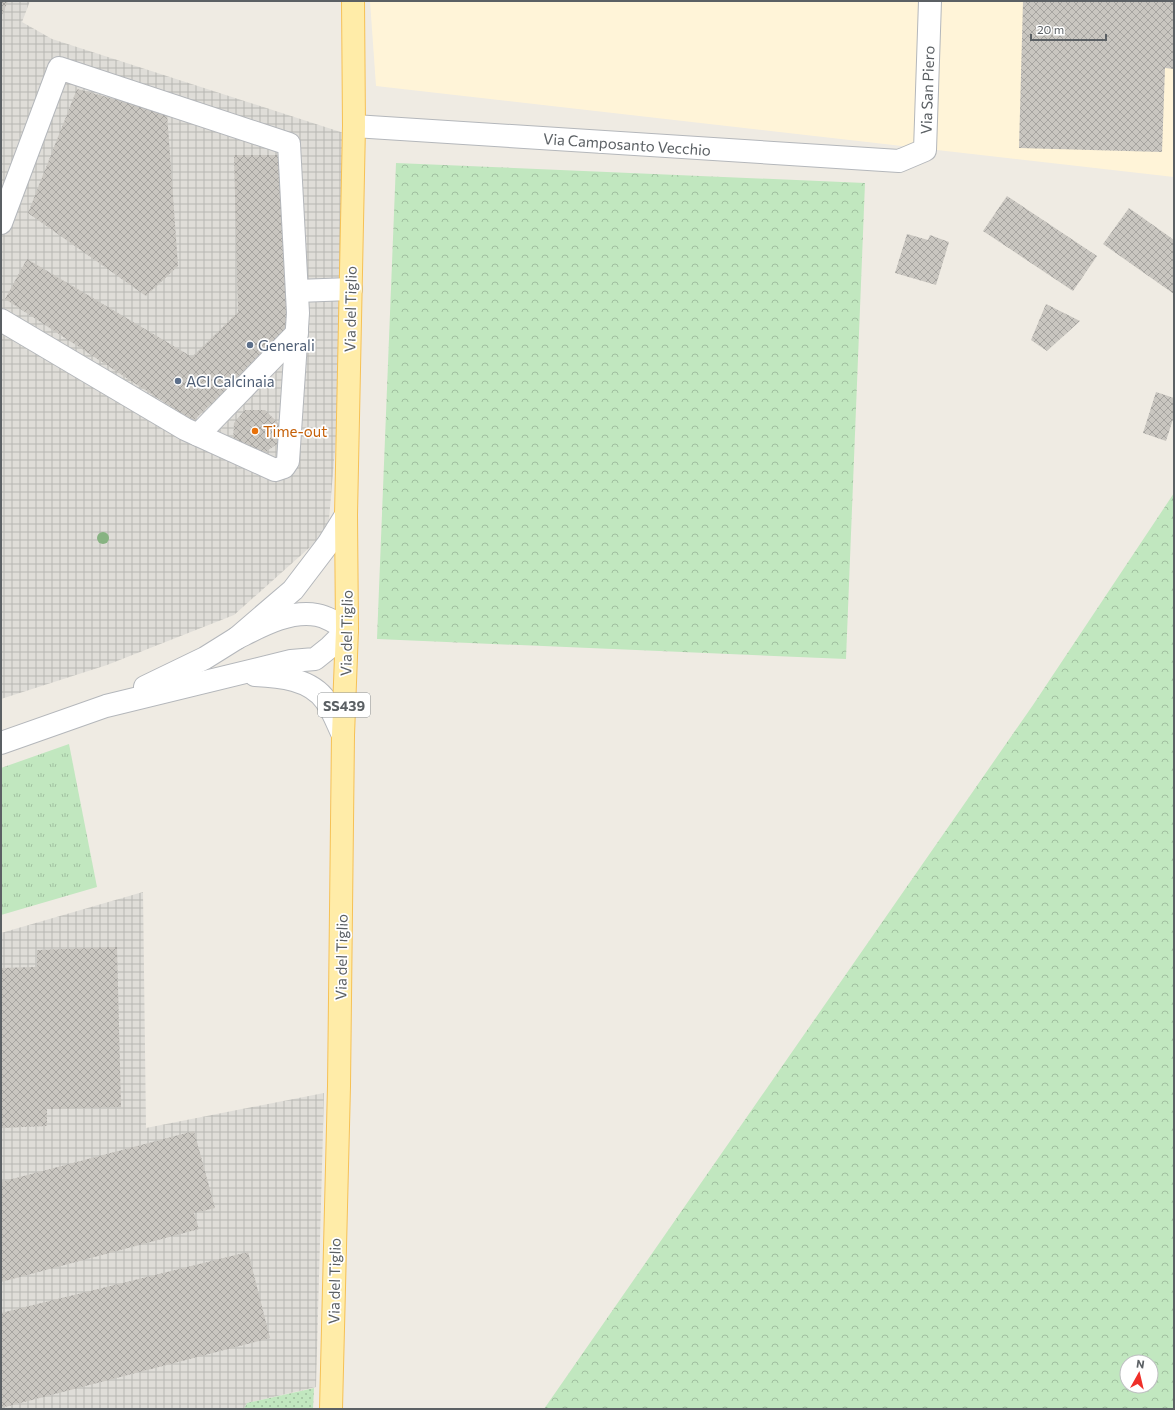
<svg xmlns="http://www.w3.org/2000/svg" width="1175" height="1410" font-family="Commissioner,sans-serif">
<defs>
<pattern id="industrial-grid" width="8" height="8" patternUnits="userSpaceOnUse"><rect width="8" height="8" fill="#dfddd8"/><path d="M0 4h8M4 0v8" fill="none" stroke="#b8b7b3"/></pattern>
<pattern id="grass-dots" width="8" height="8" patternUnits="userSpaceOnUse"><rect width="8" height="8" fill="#c1e7bf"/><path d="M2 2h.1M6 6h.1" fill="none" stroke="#a0bf9f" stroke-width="1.8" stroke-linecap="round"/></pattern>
<pattern id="forest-crowns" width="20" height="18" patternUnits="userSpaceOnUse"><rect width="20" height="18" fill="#c1e7bf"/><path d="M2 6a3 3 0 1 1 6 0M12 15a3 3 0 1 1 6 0" fill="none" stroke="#a0bf9f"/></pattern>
<pattern id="park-tufts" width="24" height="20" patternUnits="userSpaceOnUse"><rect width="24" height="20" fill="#c1e7bf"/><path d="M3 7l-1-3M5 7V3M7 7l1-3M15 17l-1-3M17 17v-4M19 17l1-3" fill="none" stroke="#a0bf9f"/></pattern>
<pattern id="building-cross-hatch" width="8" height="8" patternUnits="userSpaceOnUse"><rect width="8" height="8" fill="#c9c6c0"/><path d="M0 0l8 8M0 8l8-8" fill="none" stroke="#a6a4a0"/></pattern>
</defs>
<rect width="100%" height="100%" fill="#efebe3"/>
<!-- commercial -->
<path fill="#fff4d8" d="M 370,1 L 1174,1 L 1174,177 L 376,86 Z"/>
<!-- industrial -->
<g fill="url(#industrial-grid)">
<path d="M 1,1 L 30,1 L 22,22 L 52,39 L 353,136 L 350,276 L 328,531 L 234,615 L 107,665 L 1,699 Z"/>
<path d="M 143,892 L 146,1128 L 324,1093 L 316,1387 L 247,1403 L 244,1409 L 1,1409 L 1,933 Z"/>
</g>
<!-- grass -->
<path fill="url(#grass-dots)" d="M 314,1388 L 313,1409 L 244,1409 L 247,1403 Z"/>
<!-- forest -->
<g fill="url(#forest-crowns)" fill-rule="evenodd">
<path d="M 396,163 L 865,183 L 846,659 L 377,639 Z"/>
<path d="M 1174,493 L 1174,1409 L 544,1409 L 1033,705 ZM 1127,1362 L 1151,1362 L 1151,1386 L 1127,1386 Z"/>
</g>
<!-- park -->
<path fill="url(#park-tufts)" d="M 69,744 L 97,887 L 1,915 L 1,768 Z"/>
<!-- building -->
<g fill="url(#building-cross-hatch)">
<path d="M 1,1 L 8,1 L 1,17 Z"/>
<path d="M 1023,1 L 1174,1 L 1174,69 L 1165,68 L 1162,152 L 1019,148 Z"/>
<path d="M 77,89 L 167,113 L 178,266 L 146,296 L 28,213 Z"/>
<path d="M 234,155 L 281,155 L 290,330 L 193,421 L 5,299 L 27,259 L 192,357 L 238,312 Z"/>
<path d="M 1007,196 L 1097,256 L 1073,291 L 983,231 Z"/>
<path d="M 1129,208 L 1174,240 L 1174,294 L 1103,244 Z"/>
<path d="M 907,234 L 928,240 L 930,235 L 949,242 L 936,285 L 895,273 Z"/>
<path d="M 1046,304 L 1080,321 L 1047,351 L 1031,340 Z"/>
<path d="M 1156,392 L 1174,398 L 1174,416 L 1166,441 L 1143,433 Z"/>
<path d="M 245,410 L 265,410 L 279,424 L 278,443 L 263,454 L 233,441 L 234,423 Z"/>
<path d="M 117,947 L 121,1107 L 47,1109 L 47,1126 L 1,1128 L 1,968 L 37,967 L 37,950 Z"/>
<path d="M 194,1131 L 215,1208 L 194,1213 L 199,1229 L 1,1282 L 1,1182 Z"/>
<path d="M 248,1252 L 270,1338 L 1,1408 L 1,1313 Z"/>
</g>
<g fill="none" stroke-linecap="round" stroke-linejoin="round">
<!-- minor casing -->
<g stroke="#b4b7bb" stroke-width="24">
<g id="minor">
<path d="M 354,126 L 899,161 L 925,150 L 930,1"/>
<path d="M 1,223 L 59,68 L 289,144 L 298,313 L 288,461 L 284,467 L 275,470 L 185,429 L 1,320"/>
<path d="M 297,291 L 351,289"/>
<path d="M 198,435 L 297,333"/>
<path d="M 255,675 C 280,676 311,679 326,701 C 333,711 338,725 343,735"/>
<path d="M 145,687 L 205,658 L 237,638 L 293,590 L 328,544 L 346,515"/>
<path d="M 1,743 L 106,706 L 291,661 L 315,659 L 330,647 L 347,630 C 338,624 328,617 317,615 C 289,610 261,626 237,638"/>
</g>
</g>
<!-- major casing -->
<g stroke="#f6c155" stroke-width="24">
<path id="major" d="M 331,1409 L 339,1086 L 343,735 L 347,630 L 346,515 L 354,126 L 353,1"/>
</g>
<!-- minor -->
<use href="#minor" stroke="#fff" stroke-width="22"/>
<!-- major -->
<use href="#major" stroke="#ffeca8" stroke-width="22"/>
</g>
<!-- trees -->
<circle fill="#87b382" cx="103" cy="538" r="6"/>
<!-- markers -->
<g fill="#5c6f8a" stroke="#fff" stroke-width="1.5">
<circle cx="250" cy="345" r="4"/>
<circle cx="178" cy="381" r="4"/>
</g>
<circle fill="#e8710a" stroke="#fff" stroke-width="1.5" cx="255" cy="431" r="4"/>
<g text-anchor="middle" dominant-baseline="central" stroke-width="3.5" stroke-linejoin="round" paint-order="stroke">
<!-- shield labels -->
<rect fill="#fff" stroke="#8c9092" stroke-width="1" x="318" y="693" width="52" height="24" rx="3"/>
<g font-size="14" font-weight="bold" fill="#5b6064">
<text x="344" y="705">SS439</text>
</g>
<!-- street labels -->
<g font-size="15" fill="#5b6064" stroke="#fff">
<text transform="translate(927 90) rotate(-88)">Via San Piero</text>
<text transform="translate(627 144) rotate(4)">Via Camposanto Vecchio</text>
<text transform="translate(350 309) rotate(-89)">Via del Tiglio</text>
<text transform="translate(346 633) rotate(-89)">Via del Tiglio</text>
<text transform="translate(341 957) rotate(-89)">Via del Tiglio</text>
<text transform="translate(334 1281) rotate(-89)">Via del Tiglio</text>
</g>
<!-- service labels -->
<g font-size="15" fill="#4e5e75" stroke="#fff" text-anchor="start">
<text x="258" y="345">Generali</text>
<text x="186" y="381">ACI Calcinaia</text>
</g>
<!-- food labels -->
<g font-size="15" fill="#c56008" stroke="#fff" text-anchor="start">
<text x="263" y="431">Time-out</text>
</g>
</g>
<!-- border -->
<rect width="1175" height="1410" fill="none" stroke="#5b6064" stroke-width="4"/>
<!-- north arrow -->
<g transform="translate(1139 1374) rotate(8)"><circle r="19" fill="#ffffff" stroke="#bdbfc1"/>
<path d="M0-3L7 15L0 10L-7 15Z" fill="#ef2f29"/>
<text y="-6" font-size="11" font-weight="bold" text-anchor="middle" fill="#5b6064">N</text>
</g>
<!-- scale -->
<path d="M1031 34v6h75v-6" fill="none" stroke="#5b6064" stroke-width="2"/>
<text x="1037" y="34" font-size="12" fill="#5b6064" stroke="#ffffff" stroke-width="3" paint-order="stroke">20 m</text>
</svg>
